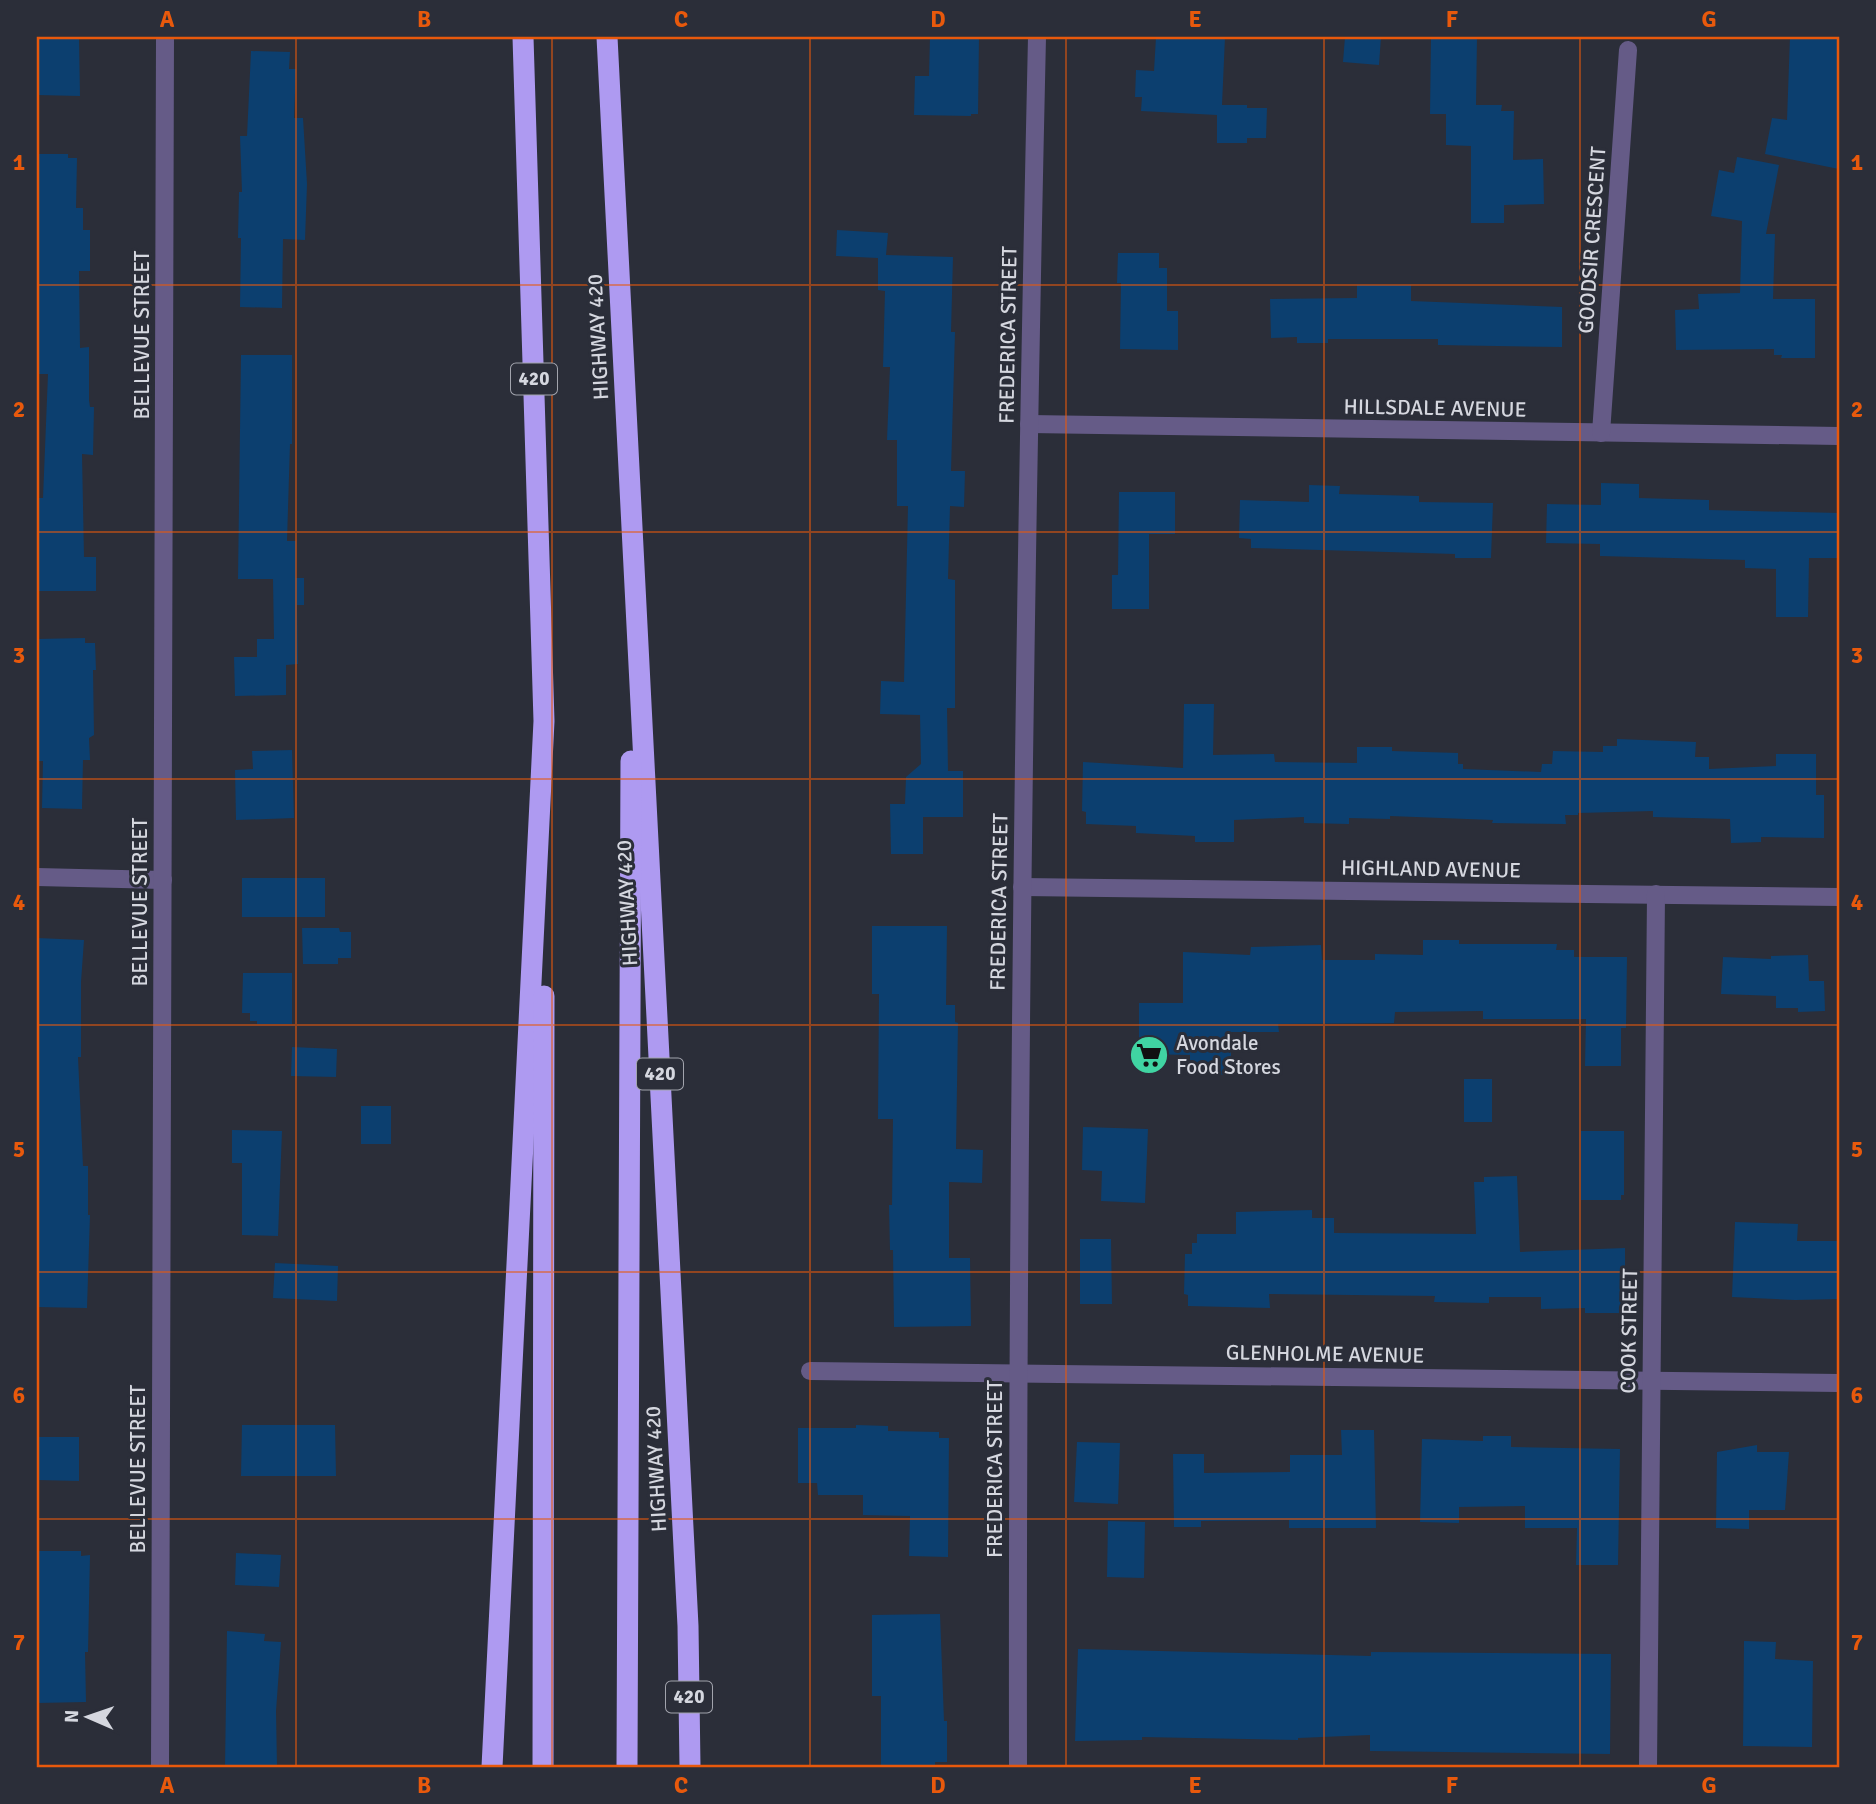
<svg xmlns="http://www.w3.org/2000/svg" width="1876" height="1804" font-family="Signika,sans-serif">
<rect width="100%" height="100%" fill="#2b2e39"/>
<!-- building -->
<g fill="#0c3f6f">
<path d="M 37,37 L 79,37 L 80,96 L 37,95 Z"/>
<path d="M 930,37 L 979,37 L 978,114 L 971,114 L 971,116 L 914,115 L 915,76 L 929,76 Z"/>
<path d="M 1156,37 L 1225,37 L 1222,105 L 1247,105 L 1247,108 L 1267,108 L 1266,138 L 1247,138 L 1247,143 L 1217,143 L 1217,115 L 1141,111 L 1142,97 L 1135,97 L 1136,70 L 1154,71 Z"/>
<path d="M 1345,37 L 1381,37 L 1379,65 L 1343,62 Z"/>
<path d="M 1431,37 L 1477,37 L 1476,105 L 1502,105 L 1501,111 L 1514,111 L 1513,160 L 1543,159 L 1544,204 L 1504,205 L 1504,223 L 1471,223 L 1471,146 L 1446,145 L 1446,114 L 1430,114 Z"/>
<path d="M 1790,37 L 1839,37 L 1839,169 L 1765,154 L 1772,118 L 1787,120 Z"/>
<path d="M 251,51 L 290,52 L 289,69 L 296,69 L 294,118 L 303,118 L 307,184 L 305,240 L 283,239 L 282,308 L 240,307 L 241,238 L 238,238 L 239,192 L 242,192 L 240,136 L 247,136 Z"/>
<path d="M 37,154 L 68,154 L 68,158 L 77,158 L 76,208 L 83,208 L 83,230 L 90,230 L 90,271 L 79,271 L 80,348 L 89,347 L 89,400 L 90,407 L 94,407 L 93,455 L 82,454 L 84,557 L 96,557 L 96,591 L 37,591 L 38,498 L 43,498 L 48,374 L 37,374 Z"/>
<path d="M 1737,157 L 1779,165 L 1766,234 L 1775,234 L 1773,299 L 1815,299 L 1815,358 L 1781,358 L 1782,355 L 1774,355 L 1774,349 L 1676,350 L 1675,310 L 1699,309 L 1698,294 L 1740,293 L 1742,221 L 1711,216 L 1719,170 L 1734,173 Z"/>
<path d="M 837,230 L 888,233 L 886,255 L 953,257 L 951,332 L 955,332 L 951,471 L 965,471 L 964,507 L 950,506 L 948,579 L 955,580 L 955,708 L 947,708 L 948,771 L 963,771 L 963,817 L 923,817 L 923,854 L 891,854 L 890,804 L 905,804 L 906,777 L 921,764 L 920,715 L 880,714 L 881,681 L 904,682 L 908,506 L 897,506 L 897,440 L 887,440 L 890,367 L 883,367 L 885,291 L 878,290 L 878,258 L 836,256 Z"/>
<path d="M 1118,253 L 1159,253 L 1159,268 L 1167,268 L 1167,311 L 1178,311 L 1178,350 L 1120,349 L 1121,283 L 1117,283 Z"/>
<path d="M 1357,285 L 1411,285 L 1411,301 L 1562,307 L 1562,347 L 1438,345 L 1438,339 L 1328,339 L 1328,343 L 1297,343 L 1297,337 L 1271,338 L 1270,299 L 1357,298 Z"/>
<path d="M 241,355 L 292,355 L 292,444 L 290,444 L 287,541 L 296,541 L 296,578 L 304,578 L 304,605 L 297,605 L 298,664 L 286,665 L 286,695 L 235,696 L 234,657 L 257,657 L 257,639 L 274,639 L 273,579 L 238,579 Z"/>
<path d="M 1601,483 L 1639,484 L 1639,498 L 1709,500 L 1709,510 L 1839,513 L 1839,558 L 1809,558 L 1808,617 L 1776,617 L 1776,569 L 1745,568 L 1745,560 L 1600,556 L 1600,544 L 1546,543 L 1547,504 L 1601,505 Z"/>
<path d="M 1309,485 L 1340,486 L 1339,494 L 1419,496 L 1419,502 L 1493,503 L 1491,558 L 1455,558 L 1455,554 L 1251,548 L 1251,539 L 1239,538 L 1240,500 L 1309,502 Z"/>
<path d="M 1119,492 L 1175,492 L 1175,534 L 1149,534 L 1149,609 L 1112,609 L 1112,575 L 1118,575 Z"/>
<path d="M 85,638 L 85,643 L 95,643 L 96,670 L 93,670 L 94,735 L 89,738 L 90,760 L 83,760 L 82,809 L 42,808 L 43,761 L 37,761 L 37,639 Z"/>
<path d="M 1184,704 L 1214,704 L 1213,755 L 1274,754 L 1275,762 L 1357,763 L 1357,747 L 1392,747 L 1392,751 L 1458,753 L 1458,764 L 1463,764 L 1463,769 L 1541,772 L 1542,764 L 1552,764 L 1553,751 L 1603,752 L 1603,746 L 1617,746 L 1617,739 L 1696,742 L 1695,757 L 1709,757 L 1709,769 L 1776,766 L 1776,754 L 1816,754 L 1816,795 L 1824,795 L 1824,838 L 1761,837 L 1761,842 L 1731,843 L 1730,819 L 1653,817 L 1653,811 L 1578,813 L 1578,815 L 1565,815 L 1566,824 L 1492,823 L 1493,820 L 1390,816 L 1390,819 L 1349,818 L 1349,824 L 1304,823 L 1304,817 L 1234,820 L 1234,842 L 1195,842 L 1195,836 L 1136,833 L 1136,826 L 1086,824 L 1086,812 L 1082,811 L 1083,762 L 1183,768 Z"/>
<path d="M 292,750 L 294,818 L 236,820 L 235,770 L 253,769 L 252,751 Z"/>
<rect x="242" y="878" width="83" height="39"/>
<path d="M 872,926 L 947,926 L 946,1005 L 955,1005 L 955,1022 L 958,1023 L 956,1149 L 983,1150 L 982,1183 L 949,1182 L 949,1258 L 970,1258 L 971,1326 L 894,1327 L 893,1250 L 890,1250 L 889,1205 L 892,1205 L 893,1119 L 878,1119 L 879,994 L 872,994 Z"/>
<path d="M 302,928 L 339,928 L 340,932 L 351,932 L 351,958 L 338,958 L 338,964 L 303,964 Z"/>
<path d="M 37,938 L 84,940 L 81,982 L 81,1057 L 78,1057 L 83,1166 L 88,1166 L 88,1215 L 90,1215 L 87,1308 L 37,1307 L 37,1165 L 39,1165 L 37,1087 Z"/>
<path d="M 1423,940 L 1459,940 L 1459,944 L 1557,944 L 1556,950 L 1574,950 L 1574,957 L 1627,957 L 1626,1028 L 1621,1028 L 1621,1066 L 1585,1066 L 1586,1019 L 1483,1019 L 1483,1011 L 1395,1012 L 1394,1023 L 1278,1024 L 1279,1032 L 1231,1032 L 1231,1075 L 1190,1073 L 1190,1055 L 1139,1054 L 1139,1003 L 1183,1003 L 1183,952 L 1250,955 L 1251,947 L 1321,945 L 1322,960 L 1375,960 L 1375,954 L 1423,955 Z"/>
<path d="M 1808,955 L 1809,981 L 1824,981 L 1825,1011 L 1798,1012 L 1798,1008 L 1776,1008 L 1776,996 L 1721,994 L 1723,957 L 1771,959 L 1771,956 Z"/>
<path d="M 243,973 L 292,973 L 292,1024 L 257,1024 L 257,1021 L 250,1021 L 250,1013 L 242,1013 Z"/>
<path d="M 292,1047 L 337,1049 L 336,1077 L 291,1076 Z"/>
<rect x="1464" y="1079" width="28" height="43"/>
<rect x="361" y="1106" width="30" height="38"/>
<path d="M 1083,1127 L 1148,1129 L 1145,1203 L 1101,1201 L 1102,1171 L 1082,1170 Z"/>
<path d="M 232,1130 L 282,1131 L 278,1236 L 242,1235 L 242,1163 L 232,1163 Z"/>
<path d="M 1581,1131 L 1624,1131 L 1624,1195 L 1621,1195 L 1621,1200 L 1581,1200 Z"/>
<path d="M 1517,1176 L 1520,1252 L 1625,1248 L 1625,1313 L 1585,1313 L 1585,1308 L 1541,1309 L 1541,1297 L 1489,1297 L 1489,1303 L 1434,1302 L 1435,1296 L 1269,1294 L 1270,1308 L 1188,1306 L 1188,1295 L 1184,1294 L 1185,1254 L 1192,1254 L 1192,1243 L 1197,1243 L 1197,1234 L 1236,1234 L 1236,1212 L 1312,1210 L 1312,1218 L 1334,1218 L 1334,1233 L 1476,1234 L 1474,1182 L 1484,1182 L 1484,1177 Z"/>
<path d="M 1735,1222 L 1798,1224 L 1797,1241 L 1839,1241 L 1839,1299 L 1795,1300 L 1732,1297 Z"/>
<path d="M 1080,1239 L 1111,1239 L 1112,1304 L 1080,1304 Z"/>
<path d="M 275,1263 L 338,1266 L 337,1301 L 273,1298 Z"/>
<path d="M 242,1425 L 335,1425 L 336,1476 L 241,1476 Z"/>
<path d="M 856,1425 L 888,1426 L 888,1431 L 939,1432 L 939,1438 L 949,1438 L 948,1557 L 909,1556 L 910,1516 L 863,1515 L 863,1495 L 818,1495 L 817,1483 L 798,1483 L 798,1428 L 856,1428 Z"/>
<path d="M 1341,1430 L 1374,1430 L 1376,1528 L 1289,1528 L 1289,1520 L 1201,1521 L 1201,1527 L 1174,1527 L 1173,1454 L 1204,1454 L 1204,1473 L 1290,1472 L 1290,1455 L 1342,1455 Z"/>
<path d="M 1483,1436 L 1511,1436 L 1511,1447 L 1620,1449 L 1618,1565 L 1576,1565 L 1577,1528 L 1525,1528 L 1525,1506 L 1459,1507 L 1459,1523 L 1420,1522 L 1422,1439 L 1483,1441 Z"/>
<path d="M 37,1437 L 79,1437 L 79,1481 L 37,1480 Z"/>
<path d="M 1077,1442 L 1120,1443 L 1118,1504 L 1074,1502 Z"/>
<path d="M 1757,1445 L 1757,1452 L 1789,1452 L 1785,1510 L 1749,1510 L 1749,1529 L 1716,1528 L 1717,1452 Z"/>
<path d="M 1108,1521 L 1145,1522 L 1144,1578 L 1107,1577 Z"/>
<path d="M 37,1551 L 81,1551 L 81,1556 L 90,1555 L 88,1652 L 85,1652 L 86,1702 L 37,1703 Z"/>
<path d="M 236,1553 L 281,1555 L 279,1587 L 235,1585 Z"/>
<path d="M 940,1614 L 944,1721 L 947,1721 L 947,1762 L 935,1762 L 935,1767 L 881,1767 L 881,1696 L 872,1696 L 872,1615 Z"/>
<path d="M 227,1631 L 265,1634 L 264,1641 L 281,1642 L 276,1711 L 277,1767 L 225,1767 Z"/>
<path d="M 1744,1641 L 1776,1642 L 1775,1659 L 1813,1661 L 1812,1747 L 1743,1746 Z"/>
<path d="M 1078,1649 L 1371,1656 L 1371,1652 L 1611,1654 L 1610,1754 L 1370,1751 L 1370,1735 L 1298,1738 L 1298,1740 L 1142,1737 L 1142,1740 L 1075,1741 Z"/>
</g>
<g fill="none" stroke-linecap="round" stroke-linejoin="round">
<!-- minor -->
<g stroke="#655b87" stroke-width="18">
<path d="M 1029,424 L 1839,436"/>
<path d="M 1601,433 L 1628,50"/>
<path d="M 37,877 L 163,880"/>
<path d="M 1022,887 L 1839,897"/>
<path d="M 810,1371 L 1839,1383"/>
<path d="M 160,1767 L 165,37"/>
<path d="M 1648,1767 L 1656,894"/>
</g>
<!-- tertiary -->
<path stroke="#655b87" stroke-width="18" d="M 1018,1767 C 1017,1190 1024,614 1037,37"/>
<!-- motorway -->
<g stroke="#ae9af1" stroke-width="21">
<path d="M 607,37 L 688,1626 L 690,1767"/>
<path d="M 492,1767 L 544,721 L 523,37"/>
<path d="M 543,1767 L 544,996"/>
<path d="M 627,1767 L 631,761"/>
</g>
</g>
<!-- grid -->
<path fill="none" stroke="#e8590c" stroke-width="2" stroke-opacity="0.55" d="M 296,37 L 296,1767M 552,37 L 552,1767M 810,37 L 810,1767M 1066,37 L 1066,1767M 1324,37 L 1324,1767M 1580,37 L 1580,1767M 37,285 L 1839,285M 37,532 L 1839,532M 37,779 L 1839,779M 37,1025 L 1839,1025M 37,1272 L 1839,1272M 37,1519 L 1839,1519"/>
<!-- icons -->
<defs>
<g id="supermarket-disc" transform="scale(2.0125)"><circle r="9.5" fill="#40d4a2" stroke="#2b2e39"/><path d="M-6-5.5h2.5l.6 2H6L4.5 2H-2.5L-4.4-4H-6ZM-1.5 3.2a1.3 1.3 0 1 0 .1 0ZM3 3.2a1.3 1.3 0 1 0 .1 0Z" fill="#111"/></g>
</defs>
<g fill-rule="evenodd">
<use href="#supermarket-disc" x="1149" y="1055"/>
</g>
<g text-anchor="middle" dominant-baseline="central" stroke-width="6" stroke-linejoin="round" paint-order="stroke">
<!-- shield labels -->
<g fill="#2b2e39" stroke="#a2a4ad" stroke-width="2">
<rect x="511" y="363.5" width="46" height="31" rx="5"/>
<rect x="637" y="1058.5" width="46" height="31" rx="5"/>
<rect x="666" y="1681.5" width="46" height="31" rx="5"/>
</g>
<g font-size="19" font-weight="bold" fill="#d5d7df">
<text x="534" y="379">420</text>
<text x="660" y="1074">420</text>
<text x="689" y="1697">420</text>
</g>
<!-- street labels -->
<g font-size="21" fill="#d5d7df" stroke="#2b2e39">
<text transform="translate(1592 240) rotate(-86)">GOODSIR CRESCENT</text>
<text transform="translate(142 335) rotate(-90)">BELLEVUE STREET</text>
<text transform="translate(1008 335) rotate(-89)">FREDERICA STREET</text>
<text transform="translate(598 337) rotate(-93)">HIGHWAY 420</text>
<text transform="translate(1435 408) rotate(1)">HILLSDALE AVENUE</text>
<text transform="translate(1431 869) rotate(1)">HIGHLAND AVENUE</text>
<text transform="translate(140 902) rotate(-90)">BELLEVUE STREET</text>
<text transform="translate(999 902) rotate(-89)">FREDERICA STREET</text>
<text transform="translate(627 903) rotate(-93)">HIGHWAY 420</text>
<text transform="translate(1629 1331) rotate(-89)">COOK STREET</text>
<text transform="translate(1325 1354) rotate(1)">GLENHOLME AVENUE</text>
<text transform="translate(138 1469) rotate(-90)">BELLEVUE STREET</text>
<text transform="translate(656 1469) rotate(-93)">HIGHWAY 420</text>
<text transform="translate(995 1469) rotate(-90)">FREDERICA STREET</text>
</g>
<!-- poi labels -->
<g font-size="21" fill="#d5d7df" stroke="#2b2e39" text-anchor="start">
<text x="1176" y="1043">Avondale<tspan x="1176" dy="24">Food Stores</tspan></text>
</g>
</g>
<!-- border -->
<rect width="1876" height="1804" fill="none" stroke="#2b2e39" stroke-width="77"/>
<!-- north arrow -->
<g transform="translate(88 1717) rotate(272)" stroke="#2b2e39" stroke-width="5" paint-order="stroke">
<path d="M0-5L12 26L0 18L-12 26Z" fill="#d5d7df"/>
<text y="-10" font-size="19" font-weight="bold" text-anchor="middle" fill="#d5d7df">N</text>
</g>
<rect x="38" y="38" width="1800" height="1728" fill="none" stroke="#e8590c" stroke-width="2.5"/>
<g font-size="23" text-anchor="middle" font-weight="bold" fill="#e8590c">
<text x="167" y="27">A</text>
<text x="424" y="27">B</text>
<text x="681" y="27">C</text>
<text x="938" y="27">D</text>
<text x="1195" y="27">E</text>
<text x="1452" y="27">F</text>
<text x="1709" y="27">G</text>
<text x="19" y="170">1</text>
<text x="1857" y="170">1</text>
<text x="19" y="417">2</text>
<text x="1857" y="417">2</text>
<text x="19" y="663">3</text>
<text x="1857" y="663">3</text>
<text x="19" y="910">4</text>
<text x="1857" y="910">4</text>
<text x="19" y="1157">5</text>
<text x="1857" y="1157">5</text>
<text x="19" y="1403">6</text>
<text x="1857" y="1403">6</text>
<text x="19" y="1650">7</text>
<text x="1857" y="1650">7</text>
<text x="167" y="1793">A</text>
<text x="424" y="1793">B</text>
<text x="681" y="1793">C</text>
<text x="938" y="1793">D</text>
<text x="1195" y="1793">E</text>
<text x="1452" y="1793">F</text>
<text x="1709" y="1793">G</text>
</g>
</svg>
